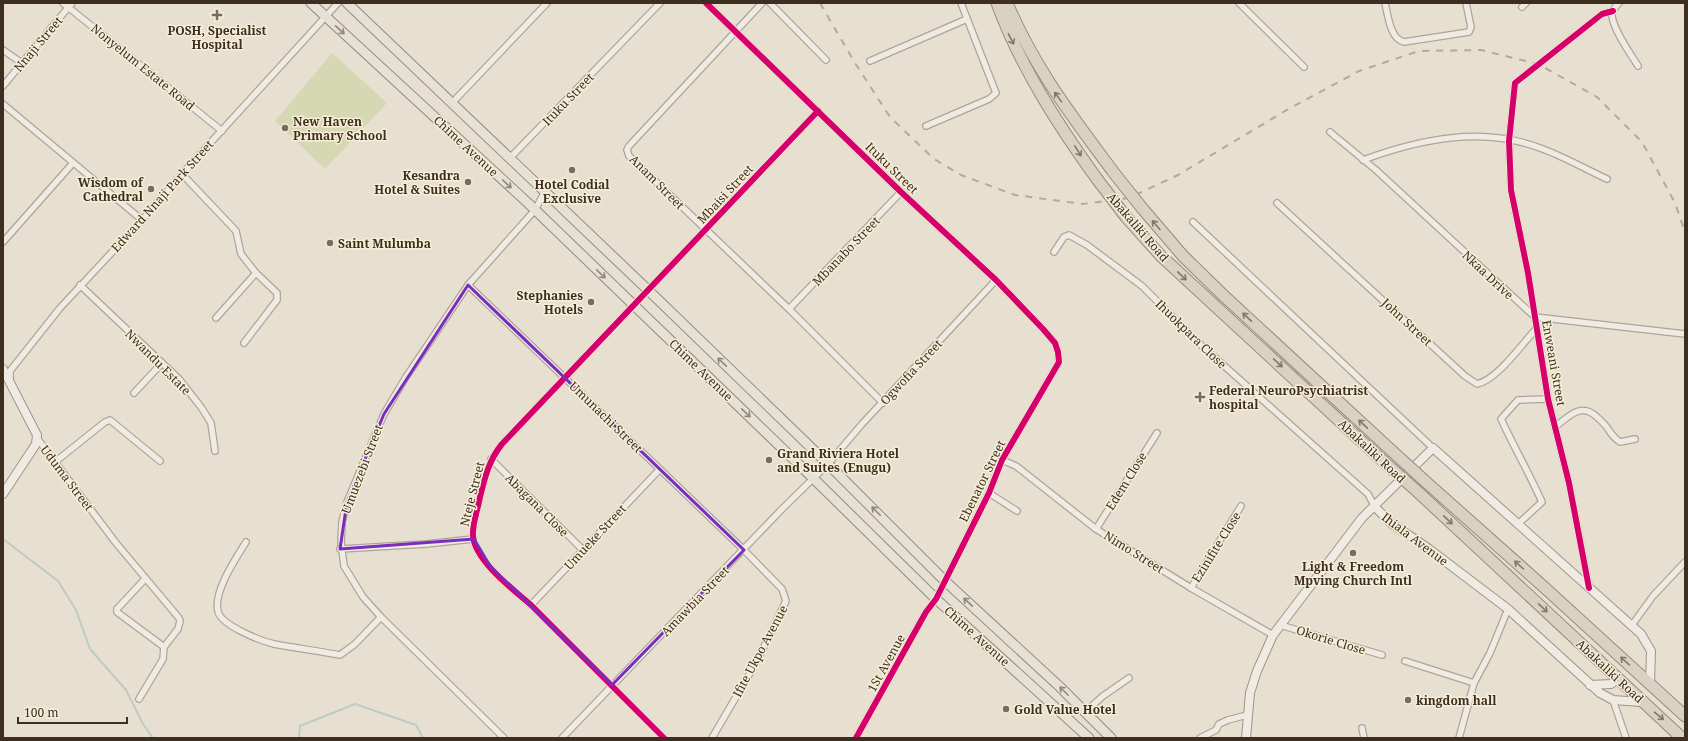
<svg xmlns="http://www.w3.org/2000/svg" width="1688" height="741" font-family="'Noto Serif',serif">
<rect width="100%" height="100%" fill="#e7e0d1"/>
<!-- green -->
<path fill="#d6d7b3" d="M 332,53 L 387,103 L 325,169 L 275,121 Z"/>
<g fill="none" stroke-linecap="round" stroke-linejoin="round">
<!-- stream -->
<g stroke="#bcccc2" stroke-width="2">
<path d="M 3,539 L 58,581 L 76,610 L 90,649 L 126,690 L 143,724 L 153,738"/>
<path d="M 299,738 L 300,726 L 355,704 L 416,725 L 423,738"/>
</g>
<!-- street casing -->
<g stroke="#ada599" stroke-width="8">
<g id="street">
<path d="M 63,3 L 222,131"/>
<path d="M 706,3 L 901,192 L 996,280 L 1043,329 L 1055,343 L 1058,352 L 1059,362 L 1055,369 L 1002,460 L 989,493 L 936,599 L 926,612 L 856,738"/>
<path d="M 762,3 L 629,146 L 627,150 L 629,156 L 789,309 L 883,403"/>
<path d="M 770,3 L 826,60"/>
<path d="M 1239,3 L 1304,67"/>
<path d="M 1385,3 C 1388,15 1390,39 1404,42 L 1469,32 L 1471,27 L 1466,3"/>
<path d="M 1619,3 C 1616,6 1611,11 1612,16 C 1614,31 1630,53 1638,66"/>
<path d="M 1522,7 L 1526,3"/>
<path d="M 3,50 L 22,63"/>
<path d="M 870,61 L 967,19"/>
<path d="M 3,86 L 72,3"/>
<path d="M 452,103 L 547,3"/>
<path d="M 3,104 L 142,220"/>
<path d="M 926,126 L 989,99 L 996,93 L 961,3"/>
<path d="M 1330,132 L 1376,170 L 1535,317 L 1685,334"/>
<path d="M 509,159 L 660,3"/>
<path d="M 1363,160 C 1420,139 1482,126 1540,148 C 1563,156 1585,169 1607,179"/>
<path d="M 182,174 L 236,231 L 241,254 L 256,273 L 277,293 L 277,300 L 244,343"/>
<path d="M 1277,203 L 1465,376 L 1477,384 C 1497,380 1522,344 1536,329"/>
<path d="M 1193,222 L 1433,448"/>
<path d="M 3,242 L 73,163"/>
<path d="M 1054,252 L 1064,237 L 1069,235 L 1087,245 L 1142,286 L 1202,346 L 1368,494 L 1375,507"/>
<path d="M 80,285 L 179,379 L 201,407 L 211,423 L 215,451"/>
<path d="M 468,285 L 744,550 L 782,589 L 786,601 L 757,661 L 712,738"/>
<path d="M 789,309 L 901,192"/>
<path d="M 216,318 L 256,273"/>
<path d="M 10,382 L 10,371 L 60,308 L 142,220 L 182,174 L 338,3"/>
<path d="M 134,393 L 162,363"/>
<path d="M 1555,427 C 1569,416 1581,402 1597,417 C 1601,421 1605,424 1608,429 C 1612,435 1614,438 1620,442 L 1635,439"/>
<path d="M 37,438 L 116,543 L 179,618 L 180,621 L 178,629 L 164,647 L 163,659 L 139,699"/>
<path d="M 491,459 L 583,550"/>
<path d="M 1002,460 L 1016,466 L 1096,529 L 1191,588 L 1273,635"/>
<path d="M 55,462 L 105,422 L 110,420 L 160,461"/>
<path d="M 989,493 L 1017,511"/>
<path d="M 1518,524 L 1542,502 C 1529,473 1514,447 1501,419 L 1518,400 L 1548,399"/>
<path d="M 1096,529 L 1157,433"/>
<path d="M 246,542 C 236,558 213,592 218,611 C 220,625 261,641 274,644 C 295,648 318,651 340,655 L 355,644 L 381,617"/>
<path d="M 340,549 L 426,544 L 473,539"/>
<path d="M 145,579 L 117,609 L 117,612 L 164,647"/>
<path d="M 1589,587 L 1569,483 L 1548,399 L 1528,273 L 1511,190 L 1509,141 L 1515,83 L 1602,14 L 1613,11"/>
<path d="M 1191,588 L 1241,506"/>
<path d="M 531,605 L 659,470"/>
<path d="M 1280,625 L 1382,655"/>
<path d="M 1632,625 L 1653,596 L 1685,562"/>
<path d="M 1405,661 L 1474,683"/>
<path d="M 1613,700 L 1626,738"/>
<path d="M 1085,712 L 1103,696 L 1129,678"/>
<path d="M 1362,728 L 1364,738"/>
<path d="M 504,738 L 381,617 L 363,597 L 344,566 L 341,542 L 342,522 L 347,502 L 384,414 L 406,377 L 468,285 L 535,210 L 544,193"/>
<path d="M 562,738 L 783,508 L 828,464 L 862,424 L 996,280"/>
<path d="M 664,738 L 531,605 C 514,590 475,561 473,536 C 472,524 478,509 480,497 C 485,477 489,460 502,444 L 818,111"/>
<path d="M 1200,738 L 1216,730 L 1219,724 L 1228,720 L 1247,715"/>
<path d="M 1459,738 L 1474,683 L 1490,653 L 1508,609"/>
</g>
</g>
<!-- secondary casing -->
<g stroke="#9c958a" stroke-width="10">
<g id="secondary">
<path d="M 3,369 L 37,435 L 36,444 L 3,494"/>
<path d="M 1375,507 L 1391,523 L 1429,549 L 1508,609 L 1600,693 L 1613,700 L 1641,702"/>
<path d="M 1590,685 L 1611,684 L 1618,679"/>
<path d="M 1246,738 L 1250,693 L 1257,671 L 1273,635 L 1362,518 L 1433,448 L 1641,634 L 1651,651 L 1650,684"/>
</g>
</g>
<!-- primary casing -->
<g stroke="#928b80" stroke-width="11">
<g id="primary">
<path d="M 311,3 L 529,204 L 814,479 L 936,599 L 1089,738"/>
<path d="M 347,3 L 648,290 L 828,464 L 945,581 L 1060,687 L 1111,738"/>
</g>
</g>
<!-- highway casing -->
<g stroke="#928b80" stroke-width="13">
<g id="highway">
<path d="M 997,3 C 1020,66 1058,125 1097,179"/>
<path d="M 1007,3 C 1035,69 1072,116 1114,173"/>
<path d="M 1142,208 L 1183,256 L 1223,295 L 1392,451"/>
<path d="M 1126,217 L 1161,256 L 1383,461"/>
<path d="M 1426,482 L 1545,588 L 1685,716"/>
<path d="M 1419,493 L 1682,738"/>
</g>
</g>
<!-- street -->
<use href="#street" stroke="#efebe3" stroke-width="5.5"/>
<!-- secondary -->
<use href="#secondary" stroke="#efebe3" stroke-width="8"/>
<!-- primary -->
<use href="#primary" stroke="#e6e1d4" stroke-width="9"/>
<!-- highway -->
<use href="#highway" stroke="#dad1c2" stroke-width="11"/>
<!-- rail -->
<path stroke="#afaaa2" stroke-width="2" stroke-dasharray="7 7" stroke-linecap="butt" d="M 820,3 L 855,63 L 890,117 L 934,159 L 961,175 L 1015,195 L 1083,204 L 1129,198 L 1178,175 L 1285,111 L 1359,71 L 1419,51 L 1481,50 L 1538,64 L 1597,97 L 1642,142 L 1675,203 L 1685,232"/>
<!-- highway-bridge casing -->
<g stroke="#928b80" stroke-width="13" stroke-linecap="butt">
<g id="highway-bridge">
<path d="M 1114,173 L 1142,208"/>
<path d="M 1097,179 L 1126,217"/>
<path d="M 1392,451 L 1426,482"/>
<path d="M 1383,461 L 1419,493"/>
</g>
</g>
<!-- highway-bridge -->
<use href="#highway-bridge" stroke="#dad1c2" stroke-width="11"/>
<!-- cycleway casing -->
<g stroke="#f7eed8" stroke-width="8">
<g id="cycleway">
<path d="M 706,3 L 901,192 L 996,280 L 1043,329 L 1055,343 L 1058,352 L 1059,362 L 1055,369 L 1002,460 L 989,493 L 936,599 L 926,612 L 856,738"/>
<path d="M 1589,588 L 1569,483 L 1548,399 L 1528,273 L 1511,190 L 1509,141 L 1515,83 L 1602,14 L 1613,11"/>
<path d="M 664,738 L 531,605 C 514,590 475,561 473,536 C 472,524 478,509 480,497 C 485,477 489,460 502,444 L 818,111"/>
</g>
</g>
<!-- cycleway -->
<use href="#cycleway" stroke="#d6006c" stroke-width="6"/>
</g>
<!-- one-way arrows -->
<defs><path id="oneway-shaft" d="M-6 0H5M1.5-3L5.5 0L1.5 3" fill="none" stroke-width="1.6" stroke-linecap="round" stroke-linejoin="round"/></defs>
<g stroke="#92887a">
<use href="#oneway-shaft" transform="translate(340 30) rotate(43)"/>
<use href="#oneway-shaft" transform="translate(507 184) rotate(43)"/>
<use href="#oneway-shaft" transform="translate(601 274) rotate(44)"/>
<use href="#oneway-shaft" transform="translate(722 362) rotate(-136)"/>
<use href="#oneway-shaft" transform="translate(746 413) rotate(44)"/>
<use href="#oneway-shaft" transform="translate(876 511) rotate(-135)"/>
<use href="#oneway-shaft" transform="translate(968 602) rotate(-137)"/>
<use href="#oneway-shaft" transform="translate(1064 691) rotate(-135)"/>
</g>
<g stroke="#847769">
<use href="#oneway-shaft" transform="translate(1011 39) rotate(63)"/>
<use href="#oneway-shaft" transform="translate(1058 97) rotate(-126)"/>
<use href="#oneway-shaft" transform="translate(1078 151) rotate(58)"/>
<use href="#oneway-shaft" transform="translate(1156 225) rotate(-131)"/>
<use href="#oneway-shaft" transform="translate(1182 276) rotate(44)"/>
<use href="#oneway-shaft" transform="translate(1247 317) rotate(-137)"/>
<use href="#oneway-shaft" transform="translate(1278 363) rotate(43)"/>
<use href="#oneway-shaft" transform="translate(1363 424) rotate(-137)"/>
<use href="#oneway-shaft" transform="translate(1448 520) rotate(43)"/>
<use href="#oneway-shaft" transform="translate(1519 565) rotate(-138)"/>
<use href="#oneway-shaft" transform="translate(1543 608) rotate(44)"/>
<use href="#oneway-shaft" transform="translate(1625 661) rotate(-138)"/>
<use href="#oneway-shaft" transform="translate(1659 716) rotate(40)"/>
</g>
<!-- marked area -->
<path fill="none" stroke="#7b2cbf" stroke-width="3" stroke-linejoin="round" d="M 468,285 L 744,550 L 612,685 L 490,566 L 474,539 L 340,549 L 347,502 L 384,414 Z"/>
<!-- markers -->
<g fill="#786c5e" stroke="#f7eed8" stroke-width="1.5">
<path d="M215 9h4v4h4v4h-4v4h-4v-4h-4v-4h4z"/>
<circle cx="285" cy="128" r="4"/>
<circle cx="572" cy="170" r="4"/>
<circle cx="468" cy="182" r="4"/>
<circle cx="151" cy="189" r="4"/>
<circle cx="330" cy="243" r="4"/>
<circle cx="591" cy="302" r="4"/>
<path d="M1198 391h4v4h4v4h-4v4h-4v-4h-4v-4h4z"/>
<circle cx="769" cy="460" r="4"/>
<circle cx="1353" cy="553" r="4"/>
<circle cx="1408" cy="700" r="4"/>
<circle cx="1006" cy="709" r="4"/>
</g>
<g text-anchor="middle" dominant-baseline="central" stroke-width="3" stroke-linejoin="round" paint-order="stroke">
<!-- poi labels -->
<g font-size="12" font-weight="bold" fill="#3d2e20" stroke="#f7eed8" text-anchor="start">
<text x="217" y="30" text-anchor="middle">POSH, Specialist<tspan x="217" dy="14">Hospital</tspan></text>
<text x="293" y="121">New Haven<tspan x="293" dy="14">Primary School</tspan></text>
<text x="460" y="175" text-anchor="end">Kesandra<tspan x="460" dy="14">Hotel &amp; Suites</tspan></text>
<text x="143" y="182" text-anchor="end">Wisdom of<tspan x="143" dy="14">Cathedral</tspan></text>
<text x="572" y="184" text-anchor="middle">Hotel Codial<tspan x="572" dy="14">Exclusive</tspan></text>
<text x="338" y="243">Saint Mulumba</text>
<text x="583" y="295" text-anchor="end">Stephanies<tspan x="583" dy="14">Hotels</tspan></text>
<text x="1209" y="390">Federal NeuroPsychiatrist<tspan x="1209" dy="14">hospital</tspan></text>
<text x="777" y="453">Grand Riviera Hotel<tspan x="777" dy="14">and Suites (Enugu)</tspan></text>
<text x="1353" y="566" text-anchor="middle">Light &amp; Freedom<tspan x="1353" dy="14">Mpving Church Intl</tspan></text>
<text x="1416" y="700">kingdom hall</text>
<text x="1014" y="709">Gold Value Hotel</text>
</g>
<!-- street labels -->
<g font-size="12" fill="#3d2e20" stroke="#f7eed8">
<text transform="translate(38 44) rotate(-50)">Nnaji Street</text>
<text transform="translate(143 67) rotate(39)">Nonyelum Estate Road</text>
<text transform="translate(568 99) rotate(-46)">Ituku Street</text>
<text transform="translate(466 146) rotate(43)">Chime Avenue</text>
<text transform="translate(892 168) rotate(44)">Ituku Street</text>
<text transform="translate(657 182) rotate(45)">Anam Street</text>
<text transform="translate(725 194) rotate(-47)">Mbaisi Street</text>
<text transform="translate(162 196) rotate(-48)">Edward Nnaji Park Street</text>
<text transform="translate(1138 227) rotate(49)">Abakaliki Road</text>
<text transform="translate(846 251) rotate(-46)">Mbanabo Street</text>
<text transform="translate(1488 275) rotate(43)">Nkaa Drive</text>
<text transform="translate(1407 322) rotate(43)">John Street</text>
<text transform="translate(1191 334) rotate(44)">Ihuokpara Close</text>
<text transform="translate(158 362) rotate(45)">Nwandu Estate</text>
<text transform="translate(1554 363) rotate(80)">Enweani Street</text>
<text transform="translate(701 370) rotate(44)">Chime Avenue</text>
<text transform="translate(911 372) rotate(-47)">Ogwofia Street</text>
<text transform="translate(606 417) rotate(44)">Umunachi Street</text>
<text transform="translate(1372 451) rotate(43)">Abakaliki Road</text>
<text transform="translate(362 469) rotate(-69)">Umuezebi Street</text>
<text transform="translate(67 478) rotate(53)">Uduma Street</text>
<text transform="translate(982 481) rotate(-64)">Ebenator Street</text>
<text transform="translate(1126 481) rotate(-58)">Edem Close</text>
<text transform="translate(472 494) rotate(-76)">Nteje Street</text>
<text transform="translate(537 505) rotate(45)">Abagana Close</text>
<text transform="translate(595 537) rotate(-47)">Umueke Street</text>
<text transform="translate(1415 539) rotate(37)">Ihiala Avenue</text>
<text transform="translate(1216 547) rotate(-58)">Ezinifite Close</text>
<text transform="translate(1134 552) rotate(32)">Nimo Street</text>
<text transform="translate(695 601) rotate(-46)">Amawbia Street</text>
<text transform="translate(977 636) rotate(42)">Chime Avenue</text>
<text transform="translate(1331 640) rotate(17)">Okorie Close</text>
<text transform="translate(760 651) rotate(-62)">Ifite Ukpo Avenue</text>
<text transform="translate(886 663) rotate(-61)">1St Avenue</text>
<text transform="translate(1610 671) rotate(43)">Abakaliki Road</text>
</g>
</g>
<!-- border -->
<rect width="1688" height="741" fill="none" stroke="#3d2e20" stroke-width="8"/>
<!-- scale -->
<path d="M18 717v6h109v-6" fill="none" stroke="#3d2e20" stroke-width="2"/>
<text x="24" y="717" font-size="12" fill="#3d2e20" stroke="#f7eed8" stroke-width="3" paint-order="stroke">100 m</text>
</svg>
